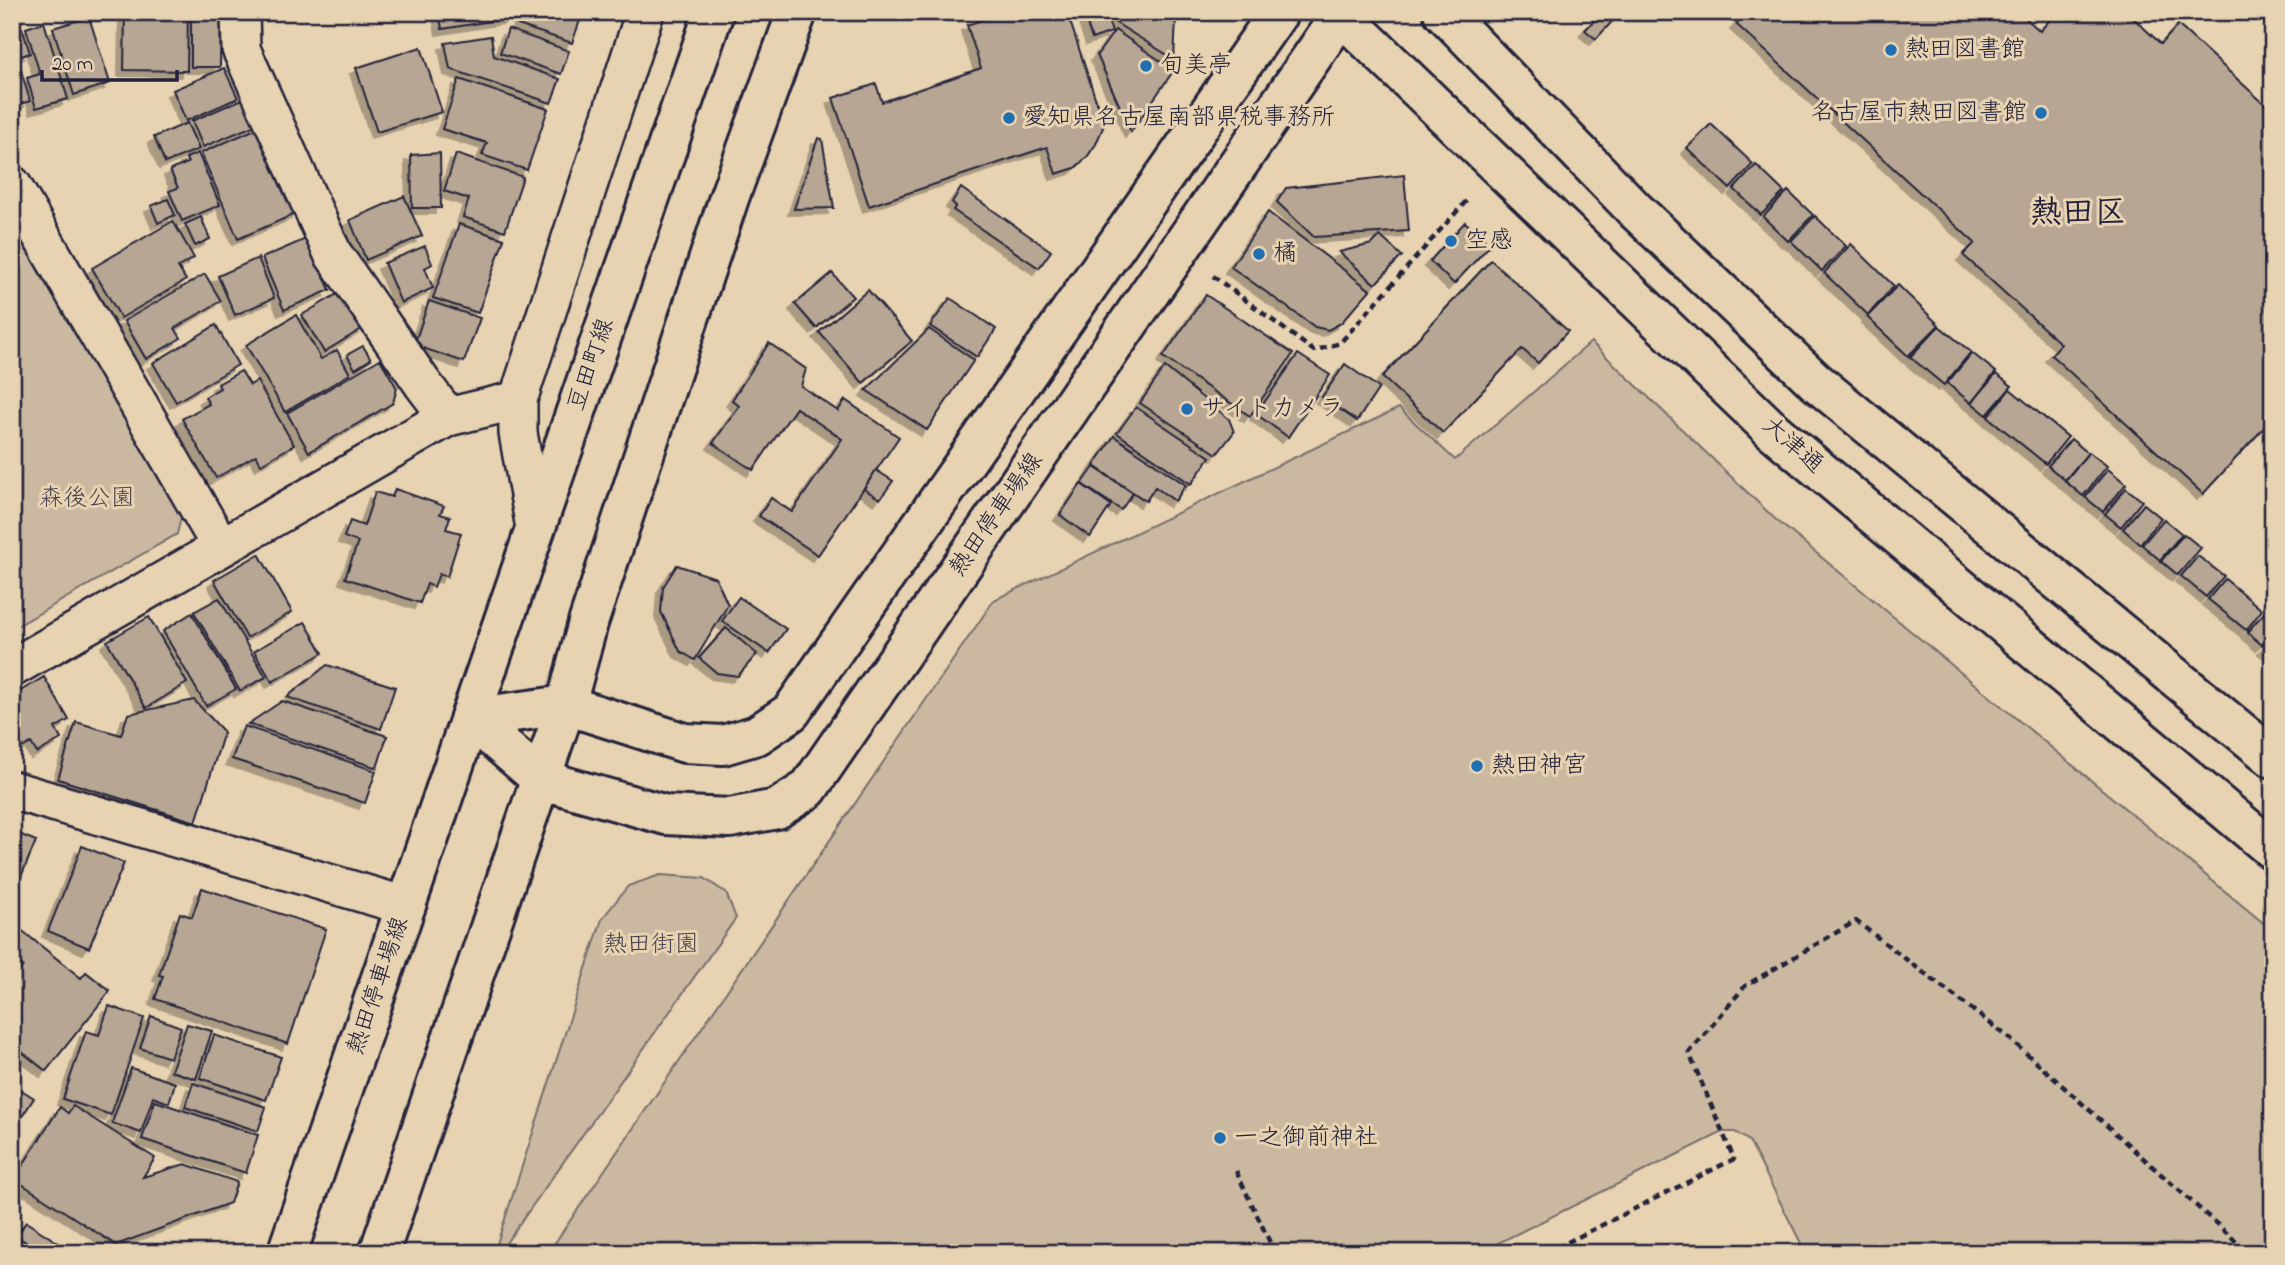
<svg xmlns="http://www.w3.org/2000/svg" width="2285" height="1265" font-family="'Indie Flower','Klee One',sans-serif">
<defs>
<filter id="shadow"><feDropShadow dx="-6" dy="6" stdDeviation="0" flood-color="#0004"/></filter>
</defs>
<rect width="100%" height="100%" fill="#e7d2b1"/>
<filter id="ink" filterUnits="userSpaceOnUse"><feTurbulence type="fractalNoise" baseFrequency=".0143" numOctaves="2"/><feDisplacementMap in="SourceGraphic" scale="14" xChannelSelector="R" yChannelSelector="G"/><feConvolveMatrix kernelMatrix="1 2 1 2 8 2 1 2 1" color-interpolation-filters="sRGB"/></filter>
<g filter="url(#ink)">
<!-- green -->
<g fill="#cab9a0" stroke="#766e6e" stroke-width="2">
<path d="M 12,226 L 182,513 L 177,534 L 12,629 Z"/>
<path d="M 1591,342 L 1774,518 L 2273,931 L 2273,1253 L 1806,1253 L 1749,1141 L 1735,1132 L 1723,1132 L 1478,1253 L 548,1253 L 994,600 L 1399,408 L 1455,460 Z"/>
<path d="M 660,875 L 704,878 L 726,893 L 736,918 L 499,1253 L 494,1253 L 602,919 L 628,886 Z"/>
</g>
<!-- building -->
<g fill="#b7a693" stroke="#22223b" stroke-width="2" filter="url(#shadow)">
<path d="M 125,12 L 188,12 L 187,71 L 124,70 Z"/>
<path d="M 191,12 L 221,12 L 220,67 L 191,67 Z"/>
<path d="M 439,12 L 510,12 L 510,18 L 442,29 Z"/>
<path d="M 522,12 L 583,12 L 572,43 L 518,25 Z"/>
<path d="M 1004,12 L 1067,12 L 1104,125 L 1096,144 L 1087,157 L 1075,168 L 1056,174 L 1047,147 L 869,206 L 833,98 L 876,84 L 882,102 L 981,68 L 967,25 Z"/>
<path d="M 1083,12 L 1105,12 L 1112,32 L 1092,39 Z"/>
<path d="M 1602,12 L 1621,12 L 1596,39 L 1585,30 Z"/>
<path d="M 1747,12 L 2019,12 L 2040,31 L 2057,12 L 2127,12 L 2161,44 L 2178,25 L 2270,109 L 2273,105 L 2273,418 L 2203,494 L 2051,355 L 2061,344 L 1963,255 L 1975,243 L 1736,24 Z"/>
<path d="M 1111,16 L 1176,18 L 1174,59 L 1111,20 Z"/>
<path d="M 89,17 L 110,83 L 74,95 L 53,28 Z"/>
<path d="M 44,22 L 68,99 L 36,108 L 27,78 L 40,74 L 26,28 Z"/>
<path d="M 22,28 L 30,53 L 12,59 L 12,32 Z"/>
<path d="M 508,29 L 569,51 L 561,74 L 500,53 Z"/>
<path d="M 1115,30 L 1174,70 L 1131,132 L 1097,55 Z"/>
<path d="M 491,36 L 494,56 L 560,79 L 551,103 L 450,69 L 445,43 Z"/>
<path d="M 421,47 L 442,112 L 377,132 L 356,68 Z"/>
<path d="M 18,60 L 30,101 L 12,107 L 12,62 Z"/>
<path d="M 224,68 L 238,98 L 186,121 L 173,90 Z"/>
<path d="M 459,79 L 548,109 L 527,170 L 482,155 L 487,143 L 442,129 Z"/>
<path d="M 247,97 L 258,124 L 203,147 L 192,121 Z"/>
<path d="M 187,123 L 199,149 L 165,163 L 154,137 Z"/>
<path d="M 1711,124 L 1753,164 L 1730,189 L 1687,148 Z"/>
<path d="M 260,127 L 297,213 L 238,239 L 201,153 Z"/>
<path d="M 818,138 L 822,139 L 834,208 L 794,209 Z"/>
<path d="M 198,153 L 220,205 L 182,221 L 169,191 L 178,188 L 170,170 L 188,163 L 186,158 Z"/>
<path d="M 440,153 L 441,208 L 412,208 L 411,155 Z"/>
<path d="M 456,154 L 523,177 L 505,231 L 463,217 L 469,199 L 444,191 Z"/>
<path d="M 1756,165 L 1784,192 L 1761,215 L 1734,189 Z"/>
<path d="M 1404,175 L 1409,231 L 1314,237 L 1277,202 L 1286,188 Z"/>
<path d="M 961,188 L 1051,251 L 1039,268 L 953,210 L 956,206 L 952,202 Z"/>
<path d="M 1788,191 L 1813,215 L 1788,241 L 1763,217 Z"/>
<path d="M 404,196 L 422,236 L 366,260 L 350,220 Z"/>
<path d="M 168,199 L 175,215 L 158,223 L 151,206 Z"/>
<path d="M 1268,212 L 1370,290 L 1341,323 L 1328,330 L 1315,327 L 1231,267 Z"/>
<path d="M 1815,216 L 1846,246 L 1822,271 L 1791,241 Z"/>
<path d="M 201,217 L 210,239 L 195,246 L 185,224 Z"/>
<path d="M 173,221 L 194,258 L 178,267 L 186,280 L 121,318 L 92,268 Z"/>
<path d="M 1465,222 L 1490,245 L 1454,284 L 1430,261 Z"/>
<path d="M 459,224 L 504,239 L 478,313 L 433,298 Z"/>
<path d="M 1380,236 L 1402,256 L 1375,284 L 1339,252 L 1372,244 Z"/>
<path d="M 308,238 L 330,290 L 284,310 L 262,258 Z"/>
<path d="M 1851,244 L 1894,286 L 1868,315 L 1824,273 Z"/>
<path d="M 425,246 L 432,264 L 425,268 L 433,288 L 401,303 L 384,263 Z"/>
<path d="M 258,258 L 274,298 L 235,315 L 218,276 Z"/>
<path d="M 1491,260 L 1568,331 L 1538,363 L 1522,349 L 1443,433 L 1382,377 Z"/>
<path d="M 832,273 L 853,297 L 816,328 L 795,304 Z"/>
<path d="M 205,274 L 221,301 L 175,328 L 181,338 L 146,359 L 124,321 Z"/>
<path d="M 1898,285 L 1939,325 L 1908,356 L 1867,317 Z"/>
<path d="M 344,290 L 365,327 L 324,352 L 302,315 Z"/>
<path d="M 868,290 L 912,341 L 863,383 L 819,332 Z"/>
<path d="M 1206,295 L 1293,354 L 1250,416 L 1163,357 Z"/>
<path d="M 950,298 L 996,329 L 977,357 L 930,326 Z"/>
<path d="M 429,301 L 480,318 L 464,362 L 414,345 Z"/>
<path d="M 296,315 L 321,359 L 337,350 L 350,374 L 285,412 L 246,345 Z"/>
<path d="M 216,325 L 238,365 L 176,402 L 153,363 Z"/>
<path d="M 1939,326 L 1971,352 L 1944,385 L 1910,357 Z"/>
<path d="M 929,329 L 974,360 L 927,430 L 866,390 Z"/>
<path d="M 769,343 L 806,369 L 801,386 L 838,411 L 845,400 L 899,437 L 818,555 L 759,516 L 771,498 L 792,512 L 842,439 L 796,408 L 753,470 L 713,443 L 739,406 L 732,400 Z"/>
<path d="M 363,346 L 371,359 L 355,369 L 347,355 Z"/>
<path d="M 1972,353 L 1996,372 L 1971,403 L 1947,383 Z"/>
<path d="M 1298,354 L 1330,375 L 1288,437 L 1256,414 Z"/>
<path d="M 380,359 L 397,388 L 393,403 L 309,452 L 287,413 Z"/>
<path d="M 1345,364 L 1379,388 L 1357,421 L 1322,397 Z"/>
<path d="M 1165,367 L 1229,419 L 1234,432 L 1217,454 L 1140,403 Z"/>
<path d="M 241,371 L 250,385 L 257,381 L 294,445 L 261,464 L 256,455 L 216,478 L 182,419 L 209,404 L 205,397 L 220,388 L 218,384 Z"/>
<path d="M 1996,374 L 2012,386 L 1987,415 L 1972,403 Z"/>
<path d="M 2010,389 L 2068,437 L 2046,464 L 1988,417 Z"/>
<path d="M 1136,407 L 1210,457 L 1191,484 L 1117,433 Z"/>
<path d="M 1114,436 L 1186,485 L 1175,501 L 1155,487 L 1146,501 L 1094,466 Z"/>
<path d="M 2071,439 L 2088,453 L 2065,480 L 2048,466 Z"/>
<path d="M 2089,452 L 2107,466 L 2083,496 L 2065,481 Z"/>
<path d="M 1094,467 L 1133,493 L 1121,510 L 1082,484 Z"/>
<path d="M 2108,469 L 2126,484 L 2103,512 L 2085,497 Z"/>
<path d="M 876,470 L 893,481 L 880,499 L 864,489 Z"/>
<path d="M 1081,484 L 1111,505 L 1090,537 L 1060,515 Z"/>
<path d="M 2126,488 L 2142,501 L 2121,527 L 2105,514 Z"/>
<path d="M 395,489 L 444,506 L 440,514 L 450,517 L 446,529 L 461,533 L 447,577 L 439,574 L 434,587 L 427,584 L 420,603 L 345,578 L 358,542 L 344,537 L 350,521 L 364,526 L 375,492 L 392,497 Z"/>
<path d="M 2144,504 L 2161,518 L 2140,544 L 2123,529 Z"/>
<path d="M 2164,519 L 2182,534 L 2160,560 L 2142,545 Z"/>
<path d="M 2184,534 L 2201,548 L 2178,575 L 2161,561 Z"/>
<path d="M 259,554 L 292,612 L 247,638 L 214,580 Z"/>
<path d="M 2198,556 L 2224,576 L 2206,597 L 2181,576 Z"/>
<path d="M 677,565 L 716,578 L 728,605 L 695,660 L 680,651 L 661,612 L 663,587 Z"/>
<path d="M 2225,579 L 2262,610 L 2246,630 L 2208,599 Z"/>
<path d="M 739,597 L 786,629 L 769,653 L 722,621 Z"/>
<path d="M 219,598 L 266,677 L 240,691 L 194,612 Z"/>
<path d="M 192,613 L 236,689 L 206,706 L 163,631 Z"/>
<path d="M 2264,613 L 2273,620 L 2273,632 L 2262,645 L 2247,632 Z"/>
<path d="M 149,617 L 187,683 L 146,708 L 107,641 Z"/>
<path d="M 305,622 L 323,653 L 272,682 L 254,651 Z"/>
<path d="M 726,628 L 757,654 L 738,676 L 717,673 L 699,658 Z"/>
<path d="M 2273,637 L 2273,655 L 2264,648 Z"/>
<path d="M 327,665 L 395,687 L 381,729 L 287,697 Z"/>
<path d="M 44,677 L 69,720 L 55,728 L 61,739 L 37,753 L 31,743 L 12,753 L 12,696 Z"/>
<path d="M 194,700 L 224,732 L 196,822 L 58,779 L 76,722 L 121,735 L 128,714 Z"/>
<path d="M 282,701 L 387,736 L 377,768 L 248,724 Z"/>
<path d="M 244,726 L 376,771 L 365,803 L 232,759 Z"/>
<path d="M 12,831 L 36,841 L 12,898 Z"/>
<path d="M 82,846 L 124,863 L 89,948 L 48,931 Z"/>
<path d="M 202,888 L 326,929 L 288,1044 L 155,999 L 163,976 L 159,975 L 180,913 L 192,917 Z"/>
<path d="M 20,929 L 81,978 L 86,972 L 110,991 L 46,1071 L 12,1044 L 12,980 L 23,966 L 12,958 L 12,938 Z"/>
<path d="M 109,1006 L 144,1018 L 111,1115 L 63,1099 L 86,1031 L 99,1035 Z"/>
<path d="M 151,1016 L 181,1027 L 170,1058 L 140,1048 Z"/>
<path d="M 187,1024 L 212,1031 L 196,1079 L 171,1071 Z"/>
<path d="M 214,1035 L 281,1057 L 266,1100 L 200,1078 Z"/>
<path d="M 131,1068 L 175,1083 L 169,1103 L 153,1097 L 141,1133 L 112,1123 Z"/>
<path d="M 193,1083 L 266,1107 L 258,1131 L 185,1107 Z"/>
<path d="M 12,1084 L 34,1098 L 12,1132 Z"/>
<path d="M 155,1101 L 258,1135 L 246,1173 L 142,1139 Z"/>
<path d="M 73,1106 L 155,1158 L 143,1177 L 185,1164 L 237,1182 L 230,1203 L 116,1245 L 14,1179 L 60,1107 L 68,1113 Z"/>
<path d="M 26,1222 L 74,1253 L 42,1253 L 17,1236 Z"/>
</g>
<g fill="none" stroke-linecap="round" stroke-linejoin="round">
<!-- minor casing -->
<g stroke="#22223b" stroke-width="42">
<g id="minor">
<path d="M 240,12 L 241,49 L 333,254 L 423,384 L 448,417"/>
<path d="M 12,185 L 221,547"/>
<path d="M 535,528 L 518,433 L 518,400 L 645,12"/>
<path d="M 12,668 L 448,417 L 518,400"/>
<path d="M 12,790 L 406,906"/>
</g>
</g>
<!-- tertiary casing -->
<g stroke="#22223b" stroke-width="44">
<g id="tertiary">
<path d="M 566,705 L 588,623 L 729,198 L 797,12"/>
<path d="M 470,718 L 714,12"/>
</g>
</g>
<!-- secondary casing -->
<g stroke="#22223b" stroke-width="44">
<g id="secondary">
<path d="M 1338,12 L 1772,430 L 2273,850"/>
<path d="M 1443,12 L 1635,210 L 1815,381 L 2273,758"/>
<path d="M 470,718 L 542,780 L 666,815 L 730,818 L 777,809 L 808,789 L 1343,12"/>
<path d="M 470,718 L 566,705 L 685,743 L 723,745 L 757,735 L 791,712 L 1279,12"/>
<path d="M 287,1253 L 470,718"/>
<path d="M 379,1253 L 566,705"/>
</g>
</g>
<!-- path -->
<g stroke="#22223b" stroke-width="4.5" stroke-dasharray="7 5" stroke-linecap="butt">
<path d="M 1213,276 L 1314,351 L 1340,343 L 1467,200"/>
<path d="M 1236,1171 L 1275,1253"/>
<path d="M 1546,1253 L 1734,1159 L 1689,1053 L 1745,986 L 1856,921 L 2008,1037 L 2249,1253"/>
</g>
<!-- minor -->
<use href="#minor" stroke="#e7d2b1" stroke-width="37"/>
<!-- tertiary -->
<use href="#tertiary" stroke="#e7d2b1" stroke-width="38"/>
<!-- secondary -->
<use href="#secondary" stroke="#e7d2b1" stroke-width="38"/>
</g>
</g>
<!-- markers -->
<g fill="#1f6fb2" stroke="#e7d2b1" stroke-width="2.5">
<circle cx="1891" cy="50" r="7"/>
<circle cx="1146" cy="66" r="7"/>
<circle cx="2041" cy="113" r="7"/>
<circle cx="1009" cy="118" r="7"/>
<circle cx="1451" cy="241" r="7"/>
<circle cx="1259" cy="254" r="7"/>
<circle cx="1187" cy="409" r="7"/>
<circle cx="1477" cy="766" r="7"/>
<circle cx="1220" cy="1138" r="7"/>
</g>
<g text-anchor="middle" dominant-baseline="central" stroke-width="6" stroke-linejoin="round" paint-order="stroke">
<!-- poi labels -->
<g font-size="24" fill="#22223b" stroke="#e7d2b1" text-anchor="start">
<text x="1905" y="50">熱田図書館</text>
<text x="1160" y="66">旬美亭</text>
<text x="2027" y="113" text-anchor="end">名古屋市熱田図書館</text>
<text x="1023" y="118">愛知県名古屋南部県税事務所</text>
<text x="1465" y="241">空感</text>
<text x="1273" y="254">橘</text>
<text x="1201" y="409">サイトカメラ</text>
<text x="1491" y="766">熱田神宮</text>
<text x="1234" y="1138">一之御前神社</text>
</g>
<!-- street labels -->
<g font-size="24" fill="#22223b" stroke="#e7d2b1">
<text transform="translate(592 365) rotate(-71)">豆田町線</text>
<text transform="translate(1792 446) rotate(41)">大津通</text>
<text transform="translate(997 515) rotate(-55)">熱田停車場線</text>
<text transform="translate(379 986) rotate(-71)">熱田停車場線</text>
</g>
<!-- park labels -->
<g font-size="24" fill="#44404f" stroke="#e7d2b1">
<text x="87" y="499">森後公園</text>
<text x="651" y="945">熱田街園</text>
</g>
<!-- district labels -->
<g font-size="32" font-weight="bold" fill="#22223b" stroke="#e7d2b1">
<text x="2078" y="214">熱田区</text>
</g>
</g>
<!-- margin -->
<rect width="2285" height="1265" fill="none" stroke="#e7d2b1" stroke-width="42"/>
<rect x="21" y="21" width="2243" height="1223" fill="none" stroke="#22223b" stroke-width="2.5" filter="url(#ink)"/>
<!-- scale -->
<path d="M42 70v10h135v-10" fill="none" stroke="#22223b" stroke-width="3.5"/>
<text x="52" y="70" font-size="21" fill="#22223b" stroke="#e7d2b1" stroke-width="5" paint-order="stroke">20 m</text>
</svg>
